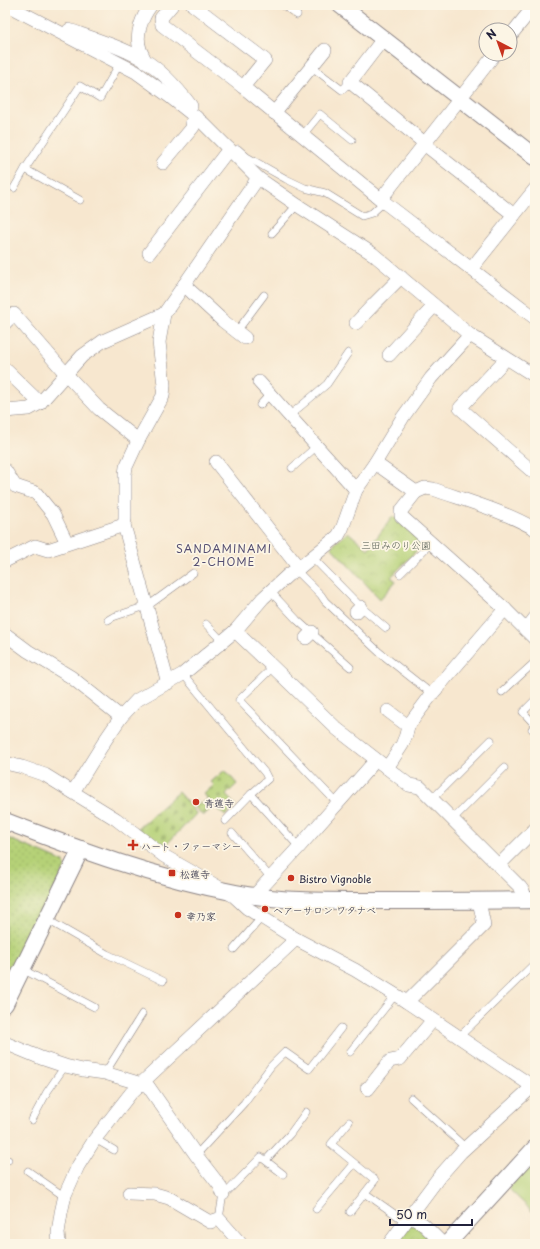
<svg xmlns="http://www.w3.org/2000/svg" width="540" height="1249" font-family="'Playpen Sans','Klee One',sans-serif">
<defs>
<pattern id="grass-dots" width="8" height="8" patternUnits="userSpaceOnUse"><rect width="8" height="8" fill="#b5d177"/><path d="M2 2h.1M6 6h.1" fill="none" stroke="#9bb368" stroke-width="1.8" stroke-linecap="round"/></pattern>
<pattern id="cemetery-stones" width="16" height="16" patternUnits="userSpaceOnUse"><rect width="16" height="16" fill="#b5d177"/><path d="M2 7V4a2 2 0 0 1 4 0v3zM10 15v-3a2 2 0 0 1 4 0v3z" fill="#9bb368"/></pattern>
<pattern id="park-crowns" width="20" height="18" patternUnits="userSpaceOnUse"><rect width="20" height="18" fill="#b5d177"/><path d="M2 6a3 3 0 1 1 6 0M12 15a3 3 0 1 1 6 0" fill="none" stroke="#9bb368"/></pattern>
</defs>
<rect width="100%" height="100%" fill="#fcf5e5"/>
<filter id="ink" filterUnits="userSpaceOnUse"><feTurbulence type="fractalNoise" baseFrequency=".025" numOctaves="2"/><feDisplacementMap in="SourceGraphic" scale="8" xChannelSelector="R" yChannelSelector="G"/><feConvolveMatrix kernelMatrix="1 2 1 2 8 2 1 2 1" color-interpolation-filters="sRGB"/></filter>
<filter id="wash" filterUnits="userSpaceOnUse"><feTurbulence type="fractalNoise" baseFrequency=".012" numOctaves="4" result="noise"/><feDisplacementMap in="SourceGraphic" scale="16" xChannelSelector="R" yChannelSelector="G"/><feGaussianBlur stdDeviation="0.9" result="paint"/><feColorMatrix in="noise" values="0 0 0 0 0 0 0 0 0 0 0 0 0 0 0 0 0 1.4 0 .05"/><feComposite in="paint" operator="in"/></filter>
<g filter="url(#wash)">
<rect width="100%" height="100%" fill="#f7e7cf"/>
<!-- grass -->
<path fill="url(#grass-dots)" stroke="#6c7a59" d="M 5,837 L 64,862 L 65,868 L 5,985 Z"/>
<!-- cemetery -->
<g fill="url(#cemetery-stones)" stroke="#6c7a59">
<path d="M 225,770 L 237,784 L 226,795 L 236,806 L 225,816 L 215,805 L 203,816 L 191,803 L 195,799 L 200,805 L 208,799 L 204,794 L 214,785 L 211,782 Z"/>
<path d="M 178,792 L 196,813 L 195,815 L 163,848 L 137,829 Z"/>
</g>
<!-- park -->
<g fill="url(#park-crowns)" stroke="#6c7a59">
<path d="M 393,516 L 424,543 L 391,577 L 396,581 L 380,599 L 331,547 L 348,532 L 368,549 Z"/>
<path d="M 415,1225 L 434,1244 L 394,1244 L 410,1226 Z"/>
</g>
<!-- garden -->
<path fill="#b5d177" stroke="#6c7a59" d="M 535,1159 L 535,1209 L 533,1212 L 508,1188 Z"/>
</g>
<g filter="url(#ink)">
<g fill="none" stroke-linecap="round" stroke-linejoin="round">
<!-- service casing -->
<g stroke="#8c8485" stroke-width="8">
<g id="service">
<path d="M 283,5 L 297,15"/>
<path d="M 312,67 L 342,90 L 350,82"/>
<path d="M 302,136 L 320,114 L 352,140"/>
<path d="M 238,149 L 247,157 L 286,179 L 305,188 L 325,193 L 362,216 L 372,213 L 384,202"/>
<path d="M 25,169 L 80,200"/>
<path d="M 14,188 L 25,169 L 80,86 L 100,98 L 120,63"/>
<path d="M 272,233 L 297,205"/>
<path d="M 237,331 L 264,295"/>
<path d="M 260,405 L 270,394"/>
<path d="M 289,416 L 327,384 L 348,353"/>
<path d="M 292,468 L 317,446"/>
<path d="M 312,557 L 361,607 L 386,628"/>
<path d="M 296,570 L 321,595 L 325,601 L 379,652 L 432,694"/>
<path d="M 400,574 L 431,543"/>
<path d="M 270,591 L 297,620 L 350,667"/>
<path d="M 108,620 L 113,617 L 149,605 L 193,573"/>
<path d="M 206,624 L 222,641"/>
<path d="M 273,667 L 239,700 L 337,803"/>
<path d="M 183,674 L 265,773 L 268,779 L 251,794 L 225,821"/>
<path d="M 502,692 L 535,662"/>
<path d="M 532,729 L 535,725 L 523,712 L 535,700"/>
<path d="M 5,742 L 5,741"/>
<path d="M 251,794 L 299,847"/>
<path d="M 433,798 L 491,740"/>
<path d="M 453,819 L 504,768"/>
<path d="M 232,833 L 271,878"/>
<path d="M 46,919 L 107,954 L 163,981"/>
<path d="M 234,949 L 262,917"/>
<path d="M 22,969 L 94,1007"/>
<path d="M 459,1037 L 535,963"/>
<path d="M 350,1052 L 395,995"/>
<path d="M 105,1073 L 142,1014"/>
<path d="M 411,1098 L 466,1148"/>
<path d="M 32,1120 L 47,1092 L 65,1066"/>
<path d="M 349,1122 L 331,1144 L 375,1180 L 350,1212"/>
<path d="M 95,1139 L 114,1150"/>
<path d="M 196,1155 L 244,1103 L 271,1066 L 285,1052 L 309,1069 L 341,1028"/>
<path d="M 5,1160 L 8,1160"/>
<path d="M 266,1160 L 290,1134 L 306,1112"/>
<path d="M 28,1171 L 65,1197"/>
<path d="M 365,1193 L 406,1222"/>
<path d="M 316,1209 L 354,1164"/>
<path d="M 219,1219 L 223,1194 L 228,1191 L 261,1157 L 283,1174"/>
</g>
</g>
<!-- minor casing -->
<g stroke="#8c8485" stroke-width="14">
<g id="minor">
<path d="M 7,5 L 136,72 L 169,96 L 203,123 L 258,178 L 297,205 L 373,254 L 470,335 L 535,376"/>
<path d="M 172,5 L 161,18 L 162,25 L 243,87 L 384,202 L 535,318"/>
<path d="M 193,5 L 265,60 L 243,87"/>
<path d="M 69,30 C 95,39 121,47 144,60 C 161,70 179,90 191,106"/>
<path d="M 510,36 L 535,5"/>
<path d="M 383,39 L 350,82 L 422,141 L 424,144 L 514,215"/>
<path d="M 145,61 C 144,57 141,53 140,49 C 135,34 142,17 151,5"/>
<path d="M 274,113 L 325,50"/>
<path d="M 163,163 L 193,127 L 192,122 L 196,117"/>
<path d="M 381,199 L 495,54"/>
<path d="M 149,253 L 229,149"/>
<path d="M 471,269 L 535,189"/>
<path d="M 184,285 L 223,321 L 245,338"/>
<path d="M 164,314 L 159,342 L 164,385 L 163,396 L 139,439 L 126,467 L 125,474 L 125,519 L 124,525 L 168,683"/>
<path d="M 5,323 L 14,314 L 66,374 L 99,409 L 133,436 L 139,439"/>
<path d="M 356,323 L 374,304 L 401,277"/>
<path d="M 389,355 L 434,306"/>
<path d="M 504,357 L 503,362 L 460,408 L 533,472 L 535,472"/>
<path d="M 5,369 L 40,403"/>
<path d="M 259,382 L 356,490"/>
<path d="M 5,411 L 29,409 L 40,403 L 82,356 L 103,341 L 164,314 L 258,178"/>
<path d="M 216,462 L 299,568"/>
<path d="M 375,463 L 416,492 L 425,488 L 433,489 C 467,501 504,511 535,529"/>
<path d="M 5,470 L 15,486 L 36,493 L 53,514 L 67,543"/>
<path d="M 416,492 L 401,511 L 401,516 L 505,609 L 535,639"/>
<path d="M 5,561 L 35,546 L 48,550 L 124,525"/>
<path d="M 356,612 L 361,607"/>
<path d="M 526,630 L 535,618"/>
<path d="M 235,631 L 273,667 L 337,729 L 409,785 L 420,787 L 520,887 L 523,891 L 526,900"/>
<path d="M 5,634 L 28,651 L 71,677 L 121,717"/>
<path d="M 306,638 L 312,632"/>
<path d="M 388,711 L 408,726"/>
<path d="M 5,763 L 22,767 L 45,775 L 116,819 L 164,856 L 234,896 L 247,908 L 296,939 L 355,970 L 407,1002 L 535,1088"/>
<path d="M 387,768 L 402,745 L 406,735 L 408,726 L 432,694 L 505,609"/>
<path d="M 73,792 L 106,739 L 121,717 L 137,700 L 183,674 L 235,631 L 263,598 L 288,575 L 299,568 L 338,536 L 342,529 L 356,490 L 375,463 L 403,417 L 431,378 L 470,335"/>
<path d="M 499,865 L 535,829"/>
<path d="M 254,896 L 299,847 L 376,760"/>
<path d="M 407,1002 L 484,925 L 479,901"/>
<path d="M 5,1043 L 41,1058 L 65,1066 L 83,1070 L 105,1073 L 148,1086 L 196,1155 L 220,1186 L 223,1194"/>
<path d="M 367,1088 L 368,1089 L 390,1061 L 400,1059 L 433,1020"/>
<path d="M 129,1193 L 155,1194 L 169,1198 L 210,1222 L 219,1219 L 241,1244"/>
<path d="M 410,1216 L 424,1225 L 443,1244"/>
<path d="M 59,1244 L 58,1233 L 61,1213 L 65,1195 L 78,1166 L 95,1139 L 131,1093 L 296,939"/>
<path d="M 389,1244 L 439,1177 L 461,1152 L 533,1086"/>
</g>
</g>
<!-- tertiary casing -->
<g stroke="#8c8485" stroke-width="18">
<g id="tertiary">
<path d="M 340,5 L 535,157"/>
<path d="M 5,821 C 80,850 156,878 236,893 C 283,902 330,901 378,901 C 430,901 483,901 535,900"/>
<path d="M 5,1004 L 81,849"/>
<path d="M 447,1244 L 535,1148"/>
</g>
</g>
<!-- service -->
<use href="#service" stroke="#fff" stroke-width="7"/>
<!-- minor -->
<use href="#minor" stroke="#fff" stroke-width="13"/>
<!-- tertiary -->
<use href="#tertiary" stroke="#fff" stroke-width="16"/>
</g>
</g>
<!-- markers -->
<g fill="#c8321e" stroke="#fcf5e5" stroke-width="1.5">
<circle cx="196" cy="802" r="4"/>
<path d="M131 839h4v4h4v4h-4v4h-4v-4h-4v-4h4z"/>
<rect x="168" y="869" width="8" height="8" rx="2"/>
<circle cx="291" cy="878" r="4"/>
<circle cx="265" cy="909" r="4"/>
<circle cx="178" cy="915" r="4"/>
</g>
<g text-anchor="middle" dominant-baseline="central" stroke-width="3.5" stroke-linejoin="round" paint-order="stroke">
<!-- park labels -->
<g font-size="10" fill="#4e574d" stroke="#fcf5e5">
<text x="396" y="544">三田みのり公園</text>
</g>
<!-- poi labels -->
<g font-size="10" fill="#22223b" stroke="#fcf5e5" text-anchor="start">
<text x="204" y="802">青蓮寺</text>
<text x="141" y="845">ハート・ファーマシー</text>
<text x="180" y="873">松蓮寺</text>
<text x="299" y="878">Bistro Vignoble</text>
<text x="273" y="909">ヘアーサロン ワタナベ</text>
<text x="186" y="915">幸乃家</text>
</g>
<!-- neighbourhood labels -->
<g font-size="11" letter-spacing="1" fill="#544e72" stroke="#fcf5e5">
<text x="224" y="548">SANDAMINAMI<tspan x="224" dy="13">2-CHOME</tspan></text>
</g>
</g>
<!-- margin -->
<rect width="540" height="1249" fill="none" stroke="#fcf5e5" stroke-width="20"/>
<!-- north arrow -->
<g transform="translate(498 42) rotate(319)"><circle r="19" fill="#fcf5e5" stroke="#a5a1a1"/>
<path d="M0-3L7 15L0 10L-7 15Z" fill="#c8321e"/>
<text y="-6" font-size="11" font-weight="bold" text-anchor="middle" fill="#22223b">N</text>
</g>
<!-- scale -->
<path d="M390 1219v6h82v-6" fill="none" stroke="#22223b" stroke-width="2"/>
<text x="396" y="1219" font-size="12" fill="#22223b" stroke="#fcf5e5" stroke-width="3" paint-order="stroke">50 m</text>
</svg>
